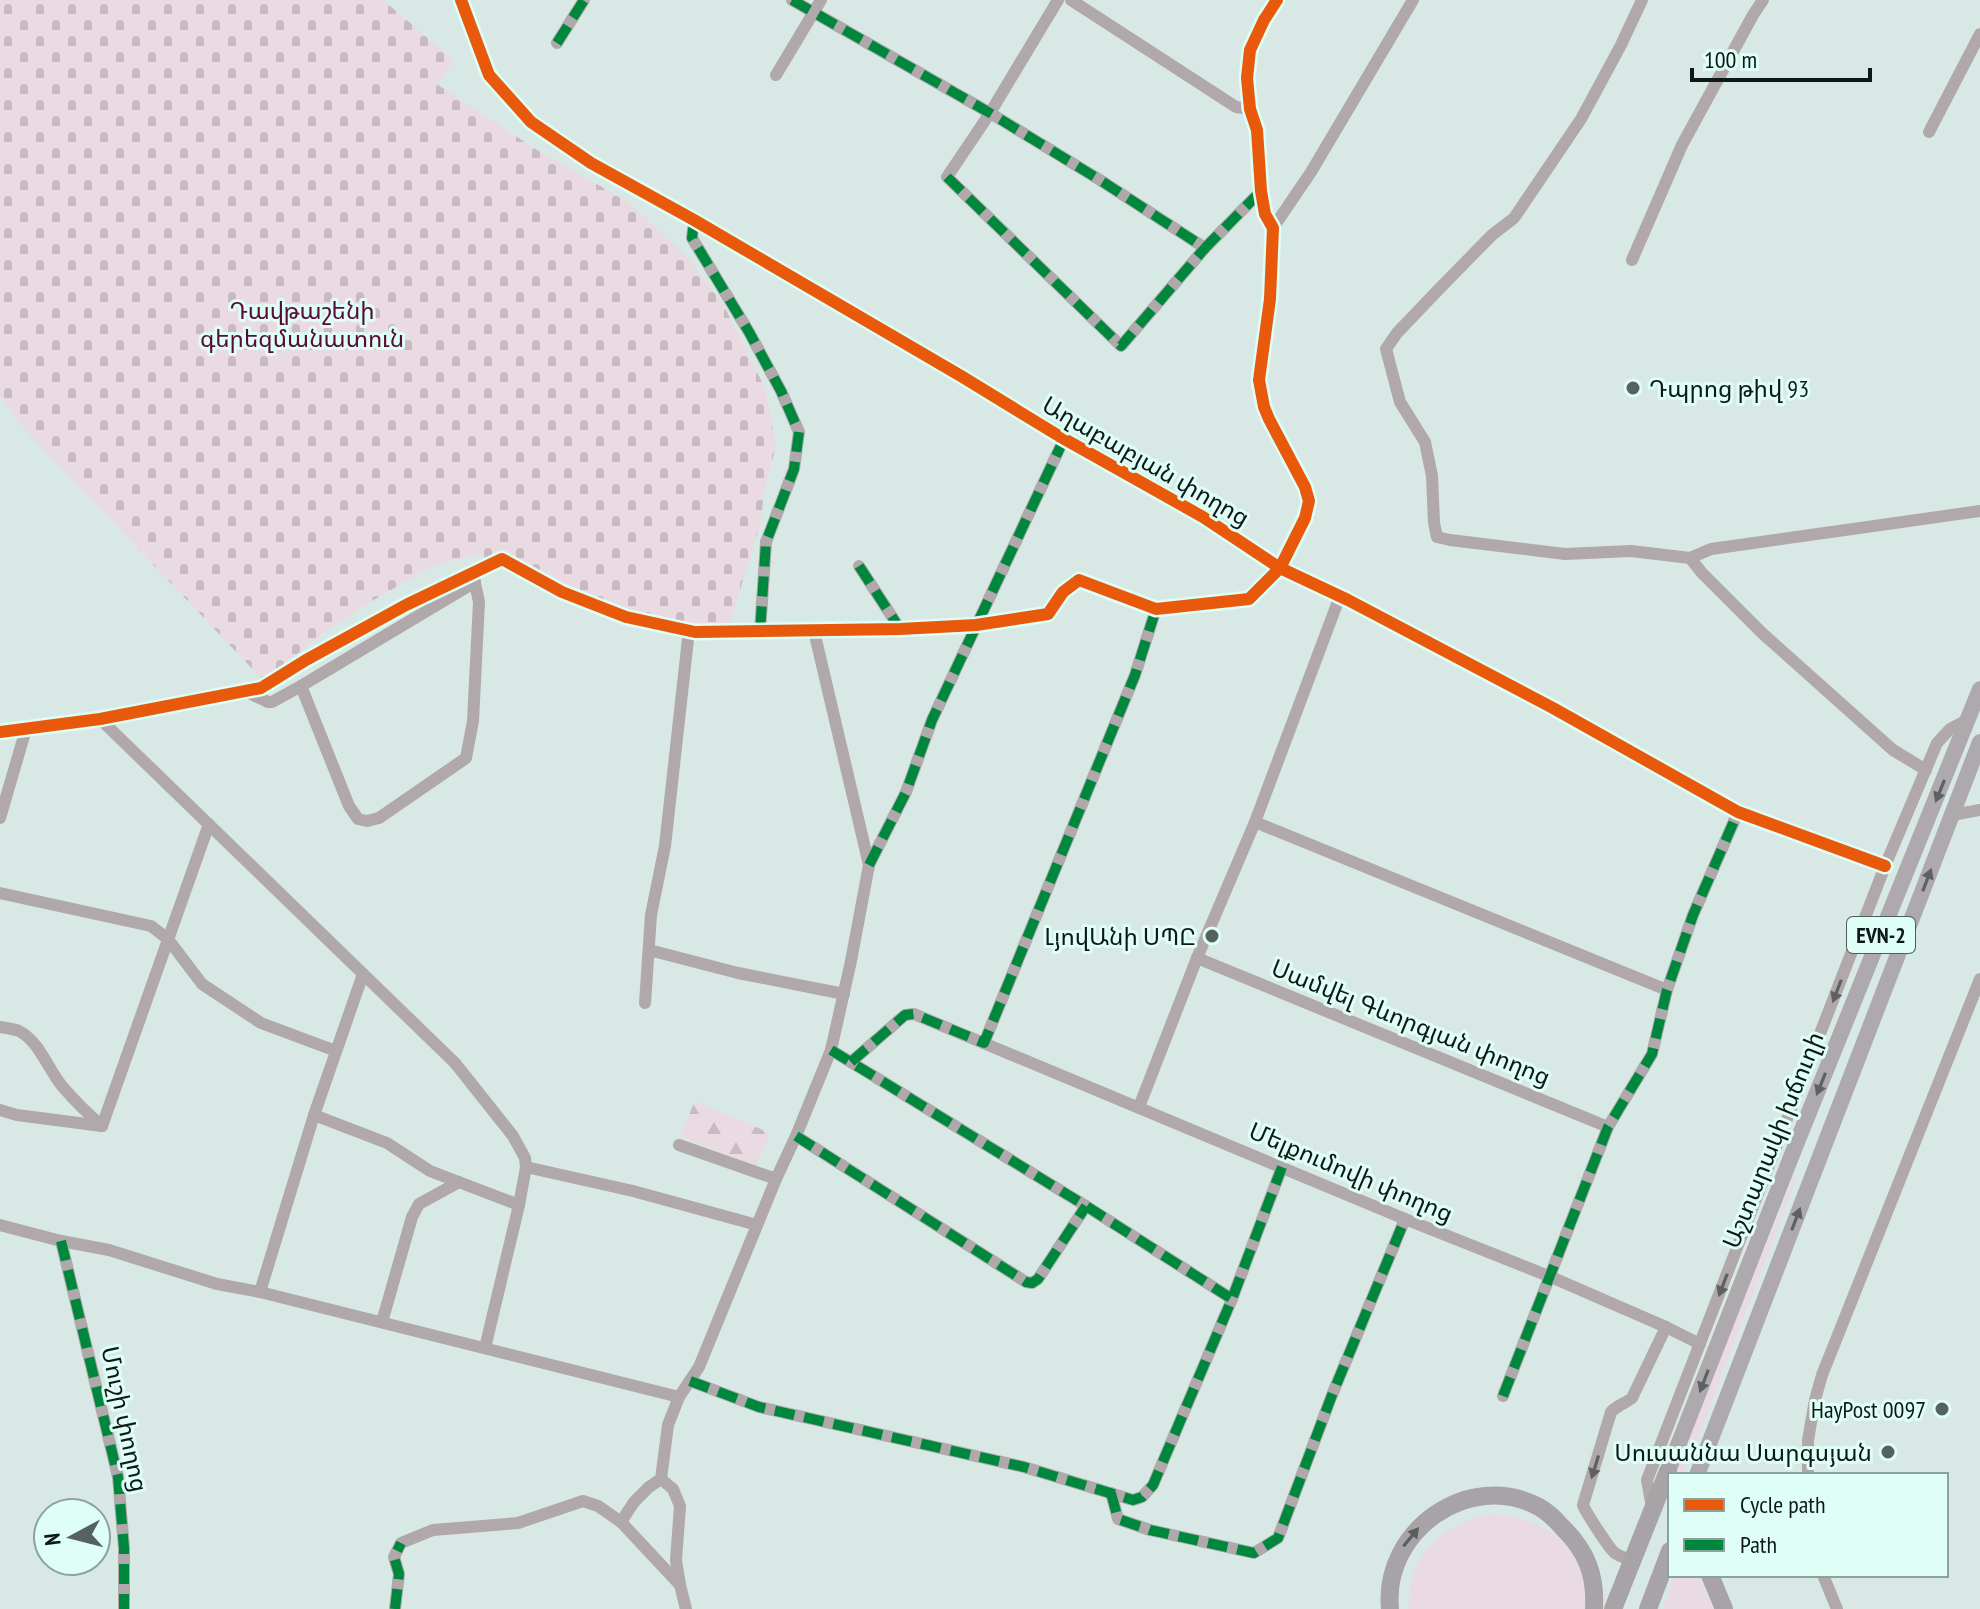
<svg xmlns="http://www.w3.org/2000/svg" width="1980" height="1609" font-family="'PT Sans Narrow','Noto Sans Armenian',sans-serif">
<defs>
<pattern id="forest-firs" width="22" height="20" patternUnits="userSpaceOnUse" patternTransform="scale(2)"><rect width="22" height="20" fill="#eadae1"/><path d="M5 1l3.5 6h-7zM16 11l3.5 6h-7z" fill="#c8bac0"/></pattern>
<pattern id="cemetery-stones" width="16" height="16" patternUnits="userSpaceOnUse" patternTransform="scale(2)"><rect width="16" height="16" fill="#eadae1"/><path d="M2 7V4a2 2 0 0 1 4 0v3zM10 15v-3a2 2 0 0 1 4 0v3z" fill="#c8bac0"/></pattern>
</defs>
<rect width="100%" height="100%" fill="#d8e9e5"/>
<!-- green -->
<g fill="#eadae1">
<path d="M 1794,1177 L 1796,1180 L 1684,1475 L 1675,1475 L 1700,1407 Z"/>
<path d="M 1492,1514 C 1536,1516 1575,1538 1585,1584 C 1587,1592 1586,1601 1587,1609 L 1409,1609 C 1407,1555 1442,1523 1492,1514 Z"/>
<path d="M 1675,1575 L 1699,1575 L 1713,1609 L 1663,1609 Z"/>
</g>
<!-- forest -->
<path fill="url(#forest-firs)" d="M 695,1101 L 770,1133 L 755,1168 L 680,1136 Z"/>
<!-- cemetery -->
<path fill="url(#cemetery-stones)" d="M 0,0 L 383,0 L 454,60 L 438,85 L 537,150 L 628,202 L 688,258 L 724,306 L 765,388 L 776,446 L 765,487 L 760,525 L 729,625 L 661,625 L 477,554 L 432,566 L 372,601 L 324,633 L 263,680 L 26,431 L 0,395 Z"/>
<g fill="none" stroke-linecap="round" stroke-linejoin="round">
<!-- minor -->
<g stroke="#b0a8ab" stroke-width="12">
<path d="M 461,0 L 489,75 L 531,122 L 591,163 L 694,220 L 961,376 L 1059,436 L 1203,517 L 1280,568 L 1348,600 L 1553,708 L 1738,812 L 1885,866"/>
<path d="M 792,0 L 990,113 L 1100,180 L 1205,248 L 1261,191"/>
<path d="M 1058,0 L 990,113 L 947,177 L 1121,346 L 1205,248"/>
<path d="M 1071,0 L 1236,107 L 1250,109"/>
<path d="M 1642,0 L 1621,45 L 1581,119 L 1514,218 L 1492,235 L 1440,288 L 1397,333 L 1386,349 L 1400,402 L 1425,442 L 1432,476 L 1434,523 L 1437,537 L 1450,540 L 1565,554 L 1631,551 L 1690,558 L 1702,573 L 1762,633 L 1893,750 L 1926,770"/>
<path d="M 557,43 L 584,0"/>
<path d="M 776,75 L 821,0"/>
<path d="M 1929,132 L 1980,34"/>
<path d="M 694,220 L 692,238 L 749,332 L 781,391 L 799,432 L 794,469 L 766,542 L 760,632"/>
<path d="M 1273,228 L 1311,172 L 1413,0"/>
<path d="M 1632,260 L 1682,145 L 1753,15 L 1763,0"/>
<path d="M 1690,558 L 1711,549 L 1980,511"/>
<path d="M 859,566 L 900,629"/>
<path d="M 301,686 L 349,806 L 358,819 L 367,821 L 379,818 L 466,758 L 473,721 L 479,602 L 473,574"/>
<path d="M 245,691 L 268,702 L 272,702 L 301,686 L 475,582"/>
<path d="M 100,719 L 455,1063 L 513,1136 L 525,1158 L 526,1167 L 519,1205 L 485,1348"/>
<path d="M 0,732 L 100,719 L 261,688 L 306,660 L 406,605 L 502,559 L 562,592 L 626,617 L 695,632 L 900,629 L 976,625 L 1048,614 L 1063,592 L 1079,580 L 1156,609 L 1249,599 L 1280,568 L 1305,518 L 1309,501 L 1305,487 L 1269,419 L 1264,407 L 1259,380 L 1270,299 L 1273,228 L 1265,214 L 1261,191 L 1257,130 L 1250,109 L 1247,78 L 1250,50 L 1264,20 L 1277,0"/>
<path d="M 1952,815 L 1980,810"/>
<path d="M 0,818 L 26,729"/>
<path d="M 1255,822 L 1667,990"/>
<path d="M 869,865 L 906,792 L 932,720 L 1064,439"/>
<path d="M 0,893 L 151,926 L 168,939 L 202,984 L 261,1023 L 336,1051"/>
<path d="M 649,950 L 738,973 L 844,994"/>
<path d="M 1197,958 L 1608,1127"/>
<path d="M 645,1003 L 651,915 L 665,846 L 689,630"/>
<path d="M 0,1027 C 6,1028 14,1029 19,1031 C 39,1041 48,1069 62,1086 C 74,1100 88,1114 102,1126"/>
<path d="M 984,1043 L 1135,675 L 1156,609"/>
<path d="M 831,1050 L 1086,1206 L 1232,1299"/>
<path d="M 851,1062 L 905,1015 L 914,1014 L 1405,1219 L 1551,1277 L 1666,1327 L 1700,1344"/>
<path d="M 1139,1107 L 1197,958 L 1255,822 L 1340,596"/>
<path d="M 0,1110 L 17,1115 L 102,1126"/>
<path d="M 314,1115 L 363,974"/>
<path d="M 102,1126 L 209,824"/>
<path d="M 796,1136 L 1026,1282 L 1032,1283 L 1038,1279 L 1086,1206"/>
<path d="M 679,1145 L 776,1179"/>
<path d="M 526,1167 L 633,1191 L 757,1225"/>
<path d="M 0,1225 L 61,1241 L 109,1250 L 217,1284 L 260,1292 L 679,1397"/>
<path d="M 61,1241 L 118,1477 L 124,1548 L 124,1609"/>
<path d="M 260,1292 L 314,1115 L 387,1143 L 430,1171 L 519,1205"/>
<path d="M 382,1322 L 412,1217 L 419,1204 L 459,1182"/>
<path d="M 690,1381 L 759,1407 L 1024,1467 L 1133,1500 L 1142,1497 L 1153,1485 L 1232,1299 L 1282,1167"/>
<path d="M 1503,1396 L 1608,1127 L 1652,1054 L 1667,990 L 1693,915 L 1738,812"/>
<path d="M 1808,1475 L 1808,1440 L 1815,1400 L 1822,1375 L 1980,979"/>
<path d="M 661,1479 L 673,1489 L 680,1506 L 676,1560 L 680,1585"/>
<path d="M 1111,1493 L 1118,1519 L 1150,1530 L 1254,1553 L 1278,1538 L 1332,1395 L 1405,1219"/>
<path d="M 1652,1508 L 1647,1480 L 1885,866 L 1937,743 L 1950,729 L 1969,719"/>
<path d="M 621,1522 L 680,1585 L 686,1609"/>
<path d="M 1633,1561 C 1627,1558 1620,1557 1615,1553 C 1610,1550 1585,1511 1583,1505 L 1611,1412 C 1616,1406 1626,1403 1632,1398 L 1666,1327"/>
<path d="M 1823,1575 L 1837,1609"/>
<path d="M 395,1609 L 399,1574 L 394,1557 L 401,1543 L 433,1530 L 518,1523 L 583,1501 L 598,1506 L 621,1522 L 634,1502 L 649,1487 L 661,1479 L 668,1425 L 679,1397 L 699,1367 L 776,1179 L 796,1136 L 831,1050 L 851,961 L 869,865 L 814,631"/>
</g>
<!-- major -->
<g stroke="#aea9ad" stroke-width="16">
<path d="M 1668,1471 L 1793,1152 L 1980,689"/>
<path d="M 1697,1475 L 1980,742"/>
</g>
<!-- highway -->
<g stroke="#a8a3a6" stroke-width="18">
<path d="M 1710,1575 L 1724,1609"/>
<path d="M 1390,1609 C 1382,1531 1469,1469 1539,1507 C 1548,1512 1556,1520 1562,1527 C 1587,1551 1596,1576 1594,1609"/>
<path d="M 1613,1609 L 1668,1471"/>
<path d="M 1648,1609 L 1670,1551"/>
</g>
<!-- quiet -->
<g stroke="#00873e" stroke-width="10" stroke-dasharray="20 10" stroke-linecap="butt">
<path d="M 792,0 L 990,113 L 1100,180 L 1205,248 L 1261,191"/>
<path d="M 557,43 L 584,0"/>
<path d="M 947,177 L 1121,346 L 1205,248"/>
<path d="M 694,220 L 692,238 L 749,332 L 781,391 L 799,432 L 794,469 L 766,542 L 760,632"/>
<path d="M 859,566 L 900,629"/>
<path d="M 869,865 L 906,792 L 932,720 L 1064,439"/>
<path d="M 831,1050 L 1086,1206 L 1232,1299"/>
<path d="M 851,1062 L 905,1015 L 914,1014 L 984,1043 L 1135,675 L 1156,609"/>
<path d="M 796,1136 L 1026,1282 L 1032,1283 L 1038,1279 L 1086,1206"/>
<path d="M 61,1241 L 118,1477 L 124,1548 L 124,1609"/>
<path d="M 690,1381 L 759,1407 L 1024,1467 L 1133,1500 L 1142,1497 L 1153,1485 L 1232,1299 L 1282,1167"/>
<path d="M 1503,1396 L 1608,1127 L 1652,1054 L 1667,990 L 1693,915 L 1738,812"/>
<path d="M 1111,1493 L 1118,1519 L 1150,1530 L 1254,1553 L 1278,1538 L 1332,1395 L 1405,1219"/>
<path d="M 395,1609 L 399,1574 L 394,1557 L 401,1543"/>
</g>
<!-- cycleway casing -->
<g stroke="#defef6" stroke-width="17">
<g id="cycleway">
<path d="M 461,0 L 489,75 L 531,122 L 591,163 L 694,220 L 961,376 L 1059,436 L 1203,517 L 1280,568 L 1348,600 L 1553,708 L 1738,812 L 1885,866"/>
<path d="M 0,732 L 100,719 L 261,688 L 306,660 L 406,605 L 502,559 L 562,592 L 626,617 L 695,632 L 900,629 L 976,625 L 1048,614 L 1063,592 L 1079,580 L 1156,609 L 1249,599 L 1280,568 L 1305,518 L 1309,501 L 1305,487 L 1269,419 L 1264,407 L 1259,380 L 1270,299 L 1273,228 L 1265,214 L 1261,191 L 1257,130 L 1250,109 L 1247,78 L 1250,50 L 1264,20 L 1277,0"/>
</g>
</g>
<!-- cycleway -->
<use href="#cycleway" stroke="#e8590c" stroke-width="12"/>
</g>
<!-- one-way arrows -->
<defs><path id="oneway-solid" d="M-6-.8H1V-3.2L6.5 0L1 3.2V.8H-6Z" transform="scale(2)"/></defs>
<g fill="#5e6162">
<use href="#oneway-solid" transform="translate(1940 791) rotate(112)"/>
<use href="#oneway-solid" transform="translate(1927 880) rotate(-69)"/>
<use href="#oneway-solid" transform="translate(1821 1084) rotate(112)"/>
<use href="#oneway-solid" transform="translate(1796 1219) rotate(-69)"/>
<use href="#oneway-solid" transform="translate(1704 1381) rotate(111)"/>
</g>
<g fill="#5f6061">
<use href="#oneway-solid" transform="translate(1837 991) rotate(111)"/>
<use href="#oneway-solid" transform="translate(1723 1285) rotate(111)"/>
<use href="#oneway-solid" transform="translate(1595 1467) rotate(107)"/>
</g>
<use fill="#5b5e5e" href="#oneway-solid" transform="translate(1411 1537) rotate(-51)"/>
<!-- markers -->
<g fill="#55625f" stroke="#defef6" stroke-width="3">
<circle cx="1633" cy="388" r="8"/>
<circle cx="1212" cy="936" r="8"/>
<circle cx="1942" cy="1409" r="8"/>
<circle cx="1888" cy="1452" r="8"/>
</g>
<g text-anchor="middle" dominant-baseline="central" stroke-width="6" stroke-linejoin="round" paint-order="stroke">
<!-- shield labels -->
<rect fill="#defef6" stroke="#4c5e5a" stroke-width="2" x="1847" y="917" width="68" height="36" rx="6"/>
<g font-size="22" font-weight="bold" fill="#0e1917">
<text x="1881" y="935">EVN-2</text>
</g>
<!-- park labels -->
<g font-size="24" fill="#580c35" stroke="#defef6">
<text x="302" y="310">Դավթաշենի<tspan x="302" dy="28">գերեզմանատուն</tspan></text>
</g>
<!-- poi labels -->
<g font-size="24" fill="#0e1917" stroke="#defef6" text-anchor="end">
<text x="1649" y="388" text-anchor="start">Դպրոց թիվ 93</text>
<text x="1196" y="936">ԼյովԱնի ՍՊԸ</text>
<text x="1926" y="1409">HayPost 0097</text>
<text x="1872" y="1452">Սուսաննա Սարգսյան</text>
</g>
<!-- street labels -->
<g font-size="24" fill="#0e1917" stroke="#defef6">
<text transform="translate(1146 461) rotate(30)">Աղաբաբյան փողոց</text>
<text transform="translate(1411 1022) rotate(22)">Սամվել Գևորգյան փողոց</text>
<text transform="translate(1773 1140) rotate(-68)">Աշտարակի խճուղի</text>
<text transform="translate(1351 1172) rotate(23)">Մելքումովի փողոց</text>
<text transform="translate(125 1419) rotate(78)">Մուշի փողոց</text>
</g>
</g>
<!-- legend -->
<rect x="1668" y="1473" width="280" height="104" fill="#defef6" stroke="#8ba29d" stroke-width="2"/>
<rect x="1684" y="1499" width="40" height="12" fill="#e8590c" stroke="#8ba29d" stroke-width="2"/>
<text x="1740" y="1513" font-size="24" fill="#0e1917">Cycle path</text>
<rect x="1684" y="1539" width="40" height="12" fill="#00873e" stroke="#8ba29d" stroke-width="2"/>
<text x="1740" y="1553" font-size="24" fill="#0e1917">Path</text>
<!-- north arrow -->
<g transform="translate(72 1537) rotate(263)"><circle r="38" fill="#defef6" stroke="#8ba29d" stroke-width="2"/>
<path d="M0-6L14 30L0 20L-14 30Z" fill="#55625f"/>
<text y="-12" font-size="22" font-weight="bold" text-anchor="middle" fill="#0e1917">N</text>
</g>
<!-- scale -->
<path d="M1692 68v12h178v-12" fill="none" stroke="#0e1917" stroke-width="4"/>
<text x="1704" y="68" font-size="24" fill="#0e1917" stroke="#defef6" stroke-width="6" paint-order="stroke">100 m</text>
</svg>
